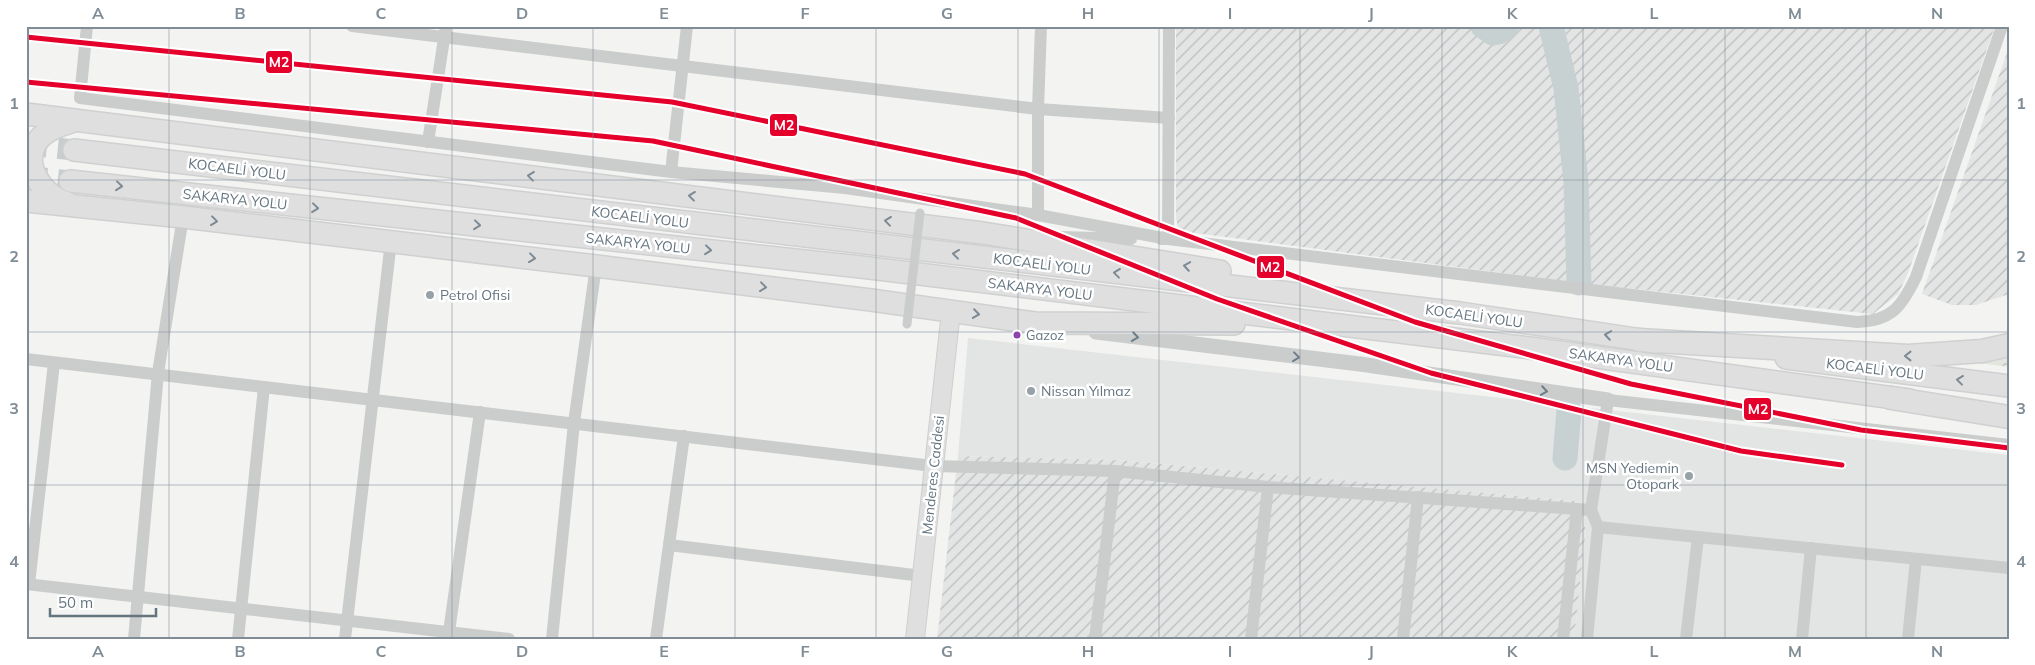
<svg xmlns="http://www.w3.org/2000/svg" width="2035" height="665" font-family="Mulish,sans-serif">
<defs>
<pattern id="industrial-furrows" width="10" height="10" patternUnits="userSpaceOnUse" patternTransform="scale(1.25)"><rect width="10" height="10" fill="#e3e4e4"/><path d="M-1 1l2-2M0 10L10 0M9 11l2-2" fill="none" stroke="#bcbdbe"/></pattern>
<pattern id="forest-crowns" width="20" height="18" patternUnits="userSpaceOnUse" patternTransform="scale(1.25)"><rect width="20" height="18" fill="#e2e6df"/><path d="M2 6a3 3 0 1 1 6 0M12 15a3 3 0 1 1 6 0" fill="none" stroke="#bbbfba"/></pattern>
</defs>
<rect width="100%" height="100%" fill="#f3f3f1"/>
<!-- built -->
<path fill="#e3e4e4" d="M 968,338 L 2009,455 L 2009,639 L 1574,639 L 1586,529 L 1575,501 L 1117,460 L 958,456 Z"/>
<!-- industrial -->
<g fill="url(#industrial-furrows)">
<path d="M 1176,26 L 1477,26 L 1483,33 L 1492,37 L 1500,37 L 1512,26 L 1548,26 L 1564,90 L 1574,182 L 1579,282 L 1579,183 L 1569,89 L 1554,26 L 1995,26 L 1908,273 L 1898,294 L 1873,314 L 1579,283 L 1179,231 L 1176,218 Z"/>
<path d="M 2009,47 L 2009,294 L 1976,305 L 1952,305 L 1922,294 Z"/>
<path d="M 958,456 L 1117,460 L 1575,501 L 1586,529 L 1574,639 L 937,639 Z"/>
</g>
<!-- forest -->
<path fill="url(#forest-crowns)" d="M 2009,353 L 2009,367 L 1971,362 Z"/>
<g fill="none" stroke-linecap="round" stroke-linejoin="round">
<!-- river -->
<g stroke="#c8d1d2" stroke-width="25">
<path d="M 1483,26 L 1493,33 L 1499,32 L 1506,26"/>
<path d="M 1551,26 L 1566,88 L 1576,182 L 1579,283"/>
<path d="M 1565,458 L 1569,410"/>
</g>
<!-- trunk-tunnel -->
<g stroke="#c8cdcf" stroke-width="21" stroke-dasharray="21 11" stroke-linecap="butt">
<path d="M 26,145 L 74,150"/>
<path d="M 26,176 L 70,181"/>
</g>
<!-- secondary casing -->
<g stroke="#cfcfcf" stroke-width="20">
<path id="secondary" d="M 915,639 L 951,311"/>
</g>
<!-- trunk casing -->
<g stroke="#cfd0d0" stroke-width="24">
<g id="trunk">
<path d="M 26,114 L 983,233 L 1220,271"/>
<path d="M 74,150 L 1460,313 L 1656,342"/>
<path d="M 70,181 L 861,267 L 1530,348 L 1909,400"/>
<path d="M 26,201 L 183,217 L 596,266 L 871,300 L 1035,323 L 1234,324"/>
<path d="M 68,203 C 43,197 19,163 39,139 C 48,129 62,125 74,121"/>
<path d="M 1786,358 L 2009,386"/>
</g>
</g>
<!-- motorway casing -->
<g stroke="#cfd0d0" stroke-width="25">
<g id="motorway">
<path d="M 1639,340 L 1908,356 L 1982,351 L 2009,345"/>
<path d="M 1891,398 L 2009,417"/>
</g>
</g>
<!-- minor -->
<g stroke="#cbcccc" stroke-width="12">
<path d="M 87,26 L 80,98 L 671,172 L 845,188 L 1038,215 L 1168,239 L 1857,322 C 1892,321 1902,306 1916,277 L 2002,26"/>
<path d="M 352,26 L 1038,109 L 1169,118"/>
<path d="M 428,142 L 446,26"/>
<path d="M 671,172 L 687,26"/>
<path d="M 1038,215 L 1038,109 L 1041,26"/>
<path d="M 1061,237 L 1131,239"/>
<path d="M 1161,239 L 1168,239 L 1169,26"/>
<path d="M 26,359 L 933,466 L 1115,471 L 1268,487 L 1591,510 L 1608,400 L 2009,445"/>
<path d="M 1598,527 L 2009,568"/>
<path d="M 669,545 L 922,576"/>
<path d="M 26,584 L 509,639"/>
<path d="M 29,584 L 54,363"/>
<path d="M 134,639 L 158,373 L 183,217"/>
<path d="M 238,639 L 264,387"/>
<path d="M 345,639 L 391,241"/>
<path d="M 448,639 L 480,412"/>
<path d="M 552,639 L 574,423 L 596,266"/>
<path d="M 656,639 L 684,436"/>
<path d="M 1095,639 L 1115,471"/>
<path d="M 1251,639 L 1268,487"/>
<path d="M 1403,639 L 1418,497"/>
<path d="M 1563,639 L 1577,509"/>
<path d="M 1587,639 L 1598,527 L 1591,510"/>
<path d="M 1686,639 L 1698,537"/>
<path d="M 1802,639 L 1811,548"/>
<path d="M 1908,639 L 1916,559"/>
</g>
<!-- tertiary -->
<path stroke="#cbcccc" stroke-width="15" d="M 1096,332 L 1360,364 L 1608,400"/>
<!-- secondary -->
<use href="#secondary" stroke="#dfdfe0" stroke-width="18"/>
<!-- trunk -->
<use href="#trunk" stroke="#dfdfe0" stroke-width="21"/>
<!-- motorway -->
<use href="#motorway" stroke="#dfdfe0" stroke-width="22"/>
<!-- pedestrian-bridge -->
<path stroke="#cbcccc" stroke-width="9" d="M 907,324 L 920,213"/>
<!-- metro-1 casing -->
<g stroke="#fff" stroke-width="9">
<g id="metro-1">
<path d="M 26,37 L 672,102 L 1025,174 L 1415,322 L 1631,384 L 1861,430 L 2009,448"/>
<path d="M 26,82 L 653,141 L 1016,218 L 1217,299 L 1431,373 L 1741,451 L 1842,465"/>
</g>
</g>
<!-- metro-1 -->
<use href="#metro-1" stroke="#e4002b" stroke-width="5"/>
</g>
<!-- one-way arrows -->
<defs><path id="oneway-chevron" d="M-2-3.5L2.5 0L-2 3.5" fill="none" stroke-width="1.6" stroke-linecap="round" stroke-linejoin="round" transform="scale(1.25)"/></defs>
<g stroke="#7d8a93">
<use href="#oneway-chevron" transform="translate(531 176) rotate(-173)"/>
<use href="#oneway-chevron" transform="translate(119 186) rotate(6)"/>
<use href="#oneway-chevron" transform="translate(692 196) rotate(-173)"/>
<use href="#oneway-chevron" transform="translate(315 208) rotate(6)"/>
<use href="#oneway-chevron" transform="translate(214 221) rotate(7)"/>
<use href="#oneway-chevron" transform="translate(888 221) rotate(-173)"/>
<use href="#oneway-chevron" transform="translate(477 225) rotate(6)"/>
<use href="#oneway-chevron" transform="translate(708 250) rotate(6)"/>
<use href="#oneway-chevron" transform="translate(956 254) rotate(-173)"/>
<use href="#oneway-chevron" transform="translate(532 258) rotate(7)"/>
<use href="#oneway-chevron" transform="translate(1187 266) rotate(-171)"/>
<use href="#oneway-chevron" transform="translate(1117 273) rotate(-173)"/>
<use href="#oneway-chevron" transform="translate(763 287) rotate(7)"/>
<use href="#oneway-chevron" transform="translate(976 314) rotate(8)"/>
<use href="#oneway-chevron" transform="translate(1608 335) rotate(-171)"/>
<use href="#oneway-chevron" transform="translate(1908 356) rotate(-180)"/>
<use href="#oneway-chevron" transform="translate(1960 380) rotate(-173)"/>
</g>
<g stroke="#6e7e88">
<use href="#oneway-chevron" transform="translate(1135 337) rotate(8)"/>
<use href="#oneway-chevron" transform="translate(1296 357) rotate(7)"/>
<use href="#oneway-chevron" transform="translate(1544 391) rotate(8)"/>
</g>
<!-- grid -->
<path fill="none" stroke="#808d96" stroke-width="1" stroke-opacity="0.55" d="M 169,26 L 169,639M 310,26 L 310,639M 452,26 L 452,639M 593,26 L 593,639M 735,26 L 735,639M 876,26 L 876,639M 1018,26 L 1018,639M 1159,26 L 1159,639M 1300,26 L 1300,639M 1442,26 L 1442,639M 1583,26 L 1583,639M 1725,26 L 1725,639M 1866,26 L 1866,639M 26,180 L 2009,180M 26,332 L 2009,332M 26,485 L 2009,485"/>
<!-- markers -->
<g fill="#96a1a8" stroke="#fff" stroke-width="2">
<circle cx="430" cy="295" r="5"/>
<circle cx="1031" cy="391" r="5"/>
<circle cx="1689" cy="476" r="5"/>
</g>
<circle fill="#8e44ad" stroke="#fff" stroke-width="2" cx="1017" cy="335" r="4.5"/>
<g text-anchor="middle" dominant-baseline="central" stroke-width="5" stroke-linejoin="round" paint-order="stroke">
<!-- bus labels -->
<g font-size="13" fill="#647580" stroke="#fff" text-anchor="start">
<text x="1026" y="335">Gazoz</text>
</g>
<!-- street labels -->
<g font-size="14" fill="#647580" stroke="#fff">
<text transform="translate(237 169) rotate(7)">KOCAELİ YOLU</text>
<text transform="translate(235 199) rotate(6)">SAKARYA YOLU</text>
<text transform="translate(640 217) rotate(7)">KOCAELİ YOLU</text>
<text transform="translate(638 243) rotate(6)">SAKARYA YOLU</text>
<text transform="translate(1042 264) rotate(7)">KOCAELİ YOLU</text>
<text transform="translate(1040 289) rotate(7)">SAKARYA YOLU</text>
<text transform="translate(1474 316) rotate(8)">KOCAELİ YOLU</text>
<text transform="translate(1621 360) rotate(8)">SAKARYA YOLU</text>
<text transform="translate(1875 369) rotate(7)">KOCAELİ YOLU</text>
<text transform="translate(933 475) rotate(-84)">Menderes Caddesi</text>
</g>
<!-- poi labels -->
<g font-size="14" fill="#647580" stroke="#fff" text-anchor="start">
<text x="440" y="295">Petrol Ofisi</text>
<text x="1041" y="391">Nissan Yılmaz</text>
<text x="1679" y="468" text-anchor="end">MSN Yediemin<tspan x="1679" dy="16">Otopark</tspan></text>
</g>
</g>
<g stroke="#fff" stroke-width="2">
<rect x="265" y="50" width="28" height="24" rx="5" fill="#e4002b"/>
<rect x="769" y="113" width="29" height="24" rx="5" fill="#e4002b"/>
<rect x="1256" y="255" width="29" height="24" rx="5" fill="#e4002b"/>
<rect x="1743" y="397" width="29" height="24" rx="5" fill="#e4002b"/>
</g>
<g font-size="14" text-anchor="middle" font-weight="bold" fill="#fff">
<text x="279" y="67">M2</text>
<text x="784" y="130">M2</text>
<text x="1270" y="272">M2</text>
<text x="1758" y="414">M2</text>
</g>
<!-- border -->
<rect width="2035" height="665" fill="none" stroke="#ffffff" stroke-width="55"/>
<!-- scale -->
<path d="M50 608v8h106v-8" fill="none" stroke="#647580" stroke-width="2.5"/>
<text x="58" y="608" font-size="15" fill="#647580" stroke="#ffffff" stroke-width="4" paint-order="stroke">50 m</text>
<rect x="28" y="28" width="1980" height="610" fill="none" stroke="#808d96" stroke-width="2"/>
<g font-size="16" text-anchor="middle" font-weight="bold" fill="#808d96">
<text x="98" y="19">A</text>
<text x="240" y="19">B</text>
<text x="381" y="19">C</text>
<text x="522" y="19">D</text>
<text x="664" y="19">E</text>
<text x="805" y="19">F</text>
<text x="947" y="19">G</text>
<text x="1088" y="19">H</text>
<text x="1230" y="19">I</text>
<text x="1371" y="19">J</text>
<text x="1512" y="19">K</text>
<text x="1654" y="19">L</text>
<text x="1795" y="19">M</text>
<text x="1937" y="19">N</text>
<text x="14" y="109">1</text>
<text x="2021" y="109">1</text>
<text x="14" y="262">2</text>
<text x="2021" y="262">2</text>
<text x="14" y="414">3</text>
<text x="2021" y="414">3</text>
<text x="14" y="567">4</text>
<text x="2021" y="567">4</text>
<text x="98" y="657">A</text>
<text x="240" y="657">B</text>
<text x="381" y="657">C</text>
<text x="522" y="657">D</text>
<text x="664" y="657">E</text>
<text x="805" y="657">F</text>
<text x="947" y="657">G</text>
<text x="1088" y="657">H</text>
<text x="1230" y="657">I</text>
<text x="1371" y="657">J</text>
<text x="1512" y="657">K</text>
<text x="1654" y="657">L</text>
<text x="1795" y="657">M</text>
<text x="1937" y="657">N</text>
</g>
</svg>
